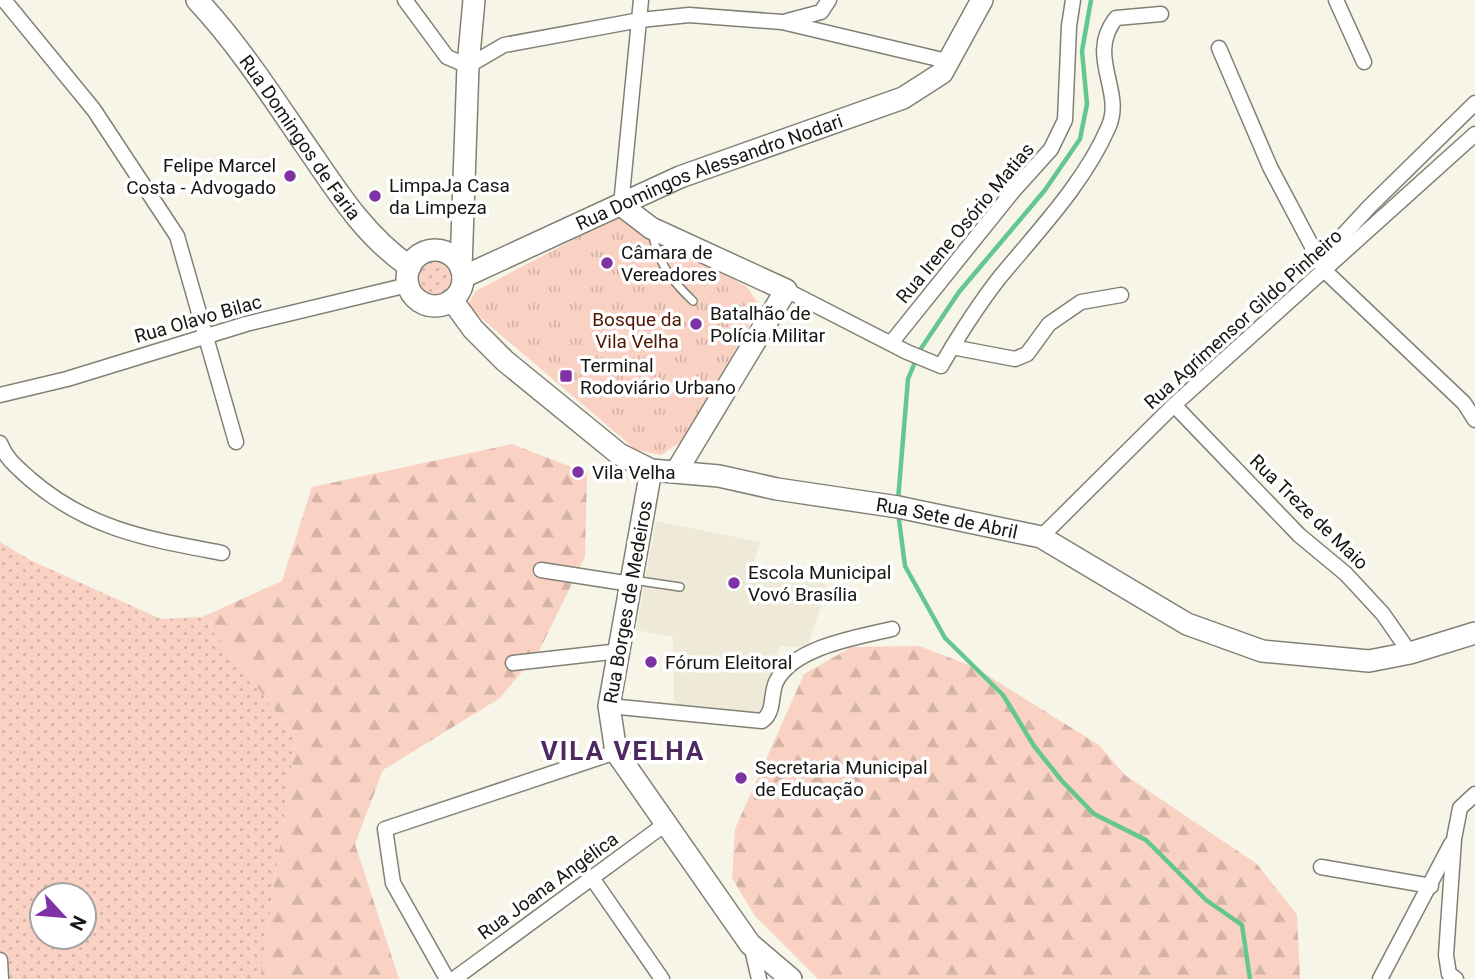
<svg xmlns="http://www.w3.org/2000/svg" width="1475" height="979" font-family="Roboto,sans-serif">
<defs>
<pattern id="grass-dots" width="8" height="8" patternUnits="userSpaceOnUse" patternTransform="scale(1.75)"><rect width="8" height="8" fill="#f9d2c4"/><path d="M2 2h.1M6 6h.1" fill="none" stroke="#d5b4a7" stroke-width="1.8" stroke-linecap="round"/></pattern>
<pattern id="forest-firs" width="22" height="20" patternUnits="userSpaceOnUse" patternTransform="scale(1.75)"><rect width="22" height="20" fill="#f9d2c4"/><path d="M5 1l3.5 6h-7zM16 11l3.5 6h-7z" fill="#d5b4a7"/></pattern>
<pattern id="park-tufts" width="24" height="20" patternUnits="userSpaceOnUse" patternTransform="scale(1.75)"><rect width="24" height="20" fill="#f9d2c4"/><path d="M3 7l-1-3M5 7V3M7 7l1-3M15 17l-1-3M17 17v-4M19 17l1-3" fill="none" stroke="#d5b4a7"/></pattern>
</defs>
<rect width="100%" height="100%" fill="#f7f5e8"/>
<!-- built -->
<path fill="#eeead7" d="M 656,521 L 760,542 L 754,563 L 828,585 L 807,648 L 780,646 L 765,718 L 674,707 L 673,637 L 636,630 Z"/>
<!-- grass -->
<g fill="url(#grass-dots)" fill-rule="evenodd">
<circle cx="435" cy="278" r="18"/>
<path d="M 0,542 L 30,560 L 161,619 L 202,617 L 296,737 L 260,979 L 0,979 ZM 42,895 L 84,895 L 84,937 L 42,937 Z"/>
</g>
<!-- forest -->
<g fill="url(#forest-firs)">
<path d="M 512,444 L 587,473 L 585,557 L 539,651 L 500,698 L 383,770 L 355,844 L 399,979 L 260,979 L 296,737 L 202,617 L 282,581 L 312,487 Z"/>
<path d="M 919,646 L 974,667 L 1099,745 L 1125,775 L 1257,864 L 1297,915 L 1300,979 L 818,979 L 755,916 L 732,878 L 735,829 L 804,674 L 852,647 Z"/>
</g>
<!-- park -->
<path fill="url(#park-tufts)" d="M 620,215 L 747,287 L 760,306 L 684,440 L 661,455 L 636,450 L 475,313 L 469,303 L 476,291 Z"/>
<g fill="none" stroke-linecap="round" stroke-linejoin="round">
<!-- stream -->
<g stroke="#64c690" stroke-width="4.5">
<path d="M 898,500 L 908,379 L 920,350 L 959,292 L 1045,190 L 1080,139 L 1087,104 L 1082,51 L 1091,0"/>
<path d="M 898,512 L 905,566 L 945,638 L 1003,695 L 1034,746 L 1062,781 L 1094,814 L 1146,840 L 1206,900 L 1242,925 L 1250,979"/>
</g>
<!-- lane casing -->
<g stroke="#818075" stroke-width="10">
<g id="lane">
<path d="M 652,232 C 658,263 671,280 693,301"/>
<path d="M 633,580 L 680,587"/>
</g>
</g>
<!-- street casing -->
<g stroke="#818075" stroke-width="17">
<g id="street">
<path d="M 4,0 L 94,110 L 177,236 L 236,442"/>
<path d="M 405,0 L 447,57 L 468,66 L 504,45 L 640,20 L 689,15 L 782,22 L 951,62"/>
<path d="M 1336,0 L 1364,62"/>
<path d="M 787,21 L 821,12 L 829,0"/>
<path d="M 1219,48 L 1270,167 L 1325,271 L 1464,403 L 1475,420"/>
<path d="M 621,205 L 641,0"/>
<path d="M 1319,261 L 1370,206 L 1475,103"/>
<path d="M 786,290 L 907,352 L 941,366 C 959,335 978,305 1000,277 C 1039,230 1085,182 1109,126 C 1124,90 1086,56 1116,18 L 1161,14"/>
<path d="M 891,343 L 1014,190 L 1051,149 L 1065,120 L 1069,26 L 1073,0"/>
<path d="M 952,347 L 1015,359 L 1027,354 L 1049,324 L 1081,302 L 1121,295"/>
<path d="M 0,395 L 67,379 L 246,324 L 408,285"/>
<path d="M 1174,405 L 1299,535 L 1346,574 L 1383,614 L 1410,653"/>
<path d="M 0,443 C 6,459 17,467 30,479 C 89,530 149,539 222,553"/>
<path d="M 1041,537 L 1174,405 L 1475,134"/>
<path d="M 541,570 L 631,584"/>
<path d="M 513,663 L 620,651"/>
<path d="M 609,706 L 762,721 C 775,712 770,696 776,682 C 793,647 858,637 892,629"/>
<path d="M 1321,867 L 1431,886"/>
<path d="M 592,878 L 662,979"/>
<path d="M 751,945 L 759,979"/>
<path d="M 0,960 L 1,979"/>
<path d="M 447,979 L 393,883 L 385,829 L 616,752"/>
<path d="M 454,979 L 664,825"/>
<path d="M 1380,979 L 1451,844"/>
<path d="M 1456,979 L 1449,974 L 1446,955 L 1454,839 L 1460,808 L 1475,794"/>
</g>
</g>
<!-- secondary casing -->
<g stroke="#818075" stroke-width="24">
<g id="secondary">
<path id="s1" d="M 197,0 C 242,48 278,106 315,159 C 342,199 369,239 410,267"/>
<path d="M 621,205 L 651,228 L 786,290 L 676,472"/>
<circle cx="435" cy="278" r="28"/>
<path d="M 461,268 L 468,66 L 474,0"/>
<path id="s2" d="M 463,277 L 680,177 L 903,98 L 942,73 L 982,0"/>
<path id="s3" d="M 452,300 L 473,329 L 505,361 L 619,454 L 651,470 L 719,476 L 777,489 L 898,507 L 1041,537 L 1187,624 L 1262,651 L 1369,661 L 1410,653 L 1475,633"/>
<path d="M 651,470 L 609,706 L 616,752 L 750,944 L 791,979"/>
</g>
</g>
<!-- lane -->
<use href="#lane" stroke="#fff" stroke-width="7"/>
<!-- street -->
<use href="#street" stroke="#fff" stroke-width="14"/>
<!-- secondary -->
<use href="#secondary" stroke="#fff" stroke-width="21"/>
</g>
<!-- markers -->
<g fill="#7f32a3" stroke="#fff" stroke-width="2.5">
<circle cx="290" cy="176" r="7"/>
<circle cx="375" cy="196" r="7"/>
<circle cx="607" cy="263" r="7"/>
<circle cx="696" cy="324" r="7"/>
<rect x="559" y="369" width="14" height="14" rx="3.5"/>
<circle cx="578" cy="472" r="7"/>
<circle cx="734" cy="583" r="7"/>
<circle cx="651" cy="662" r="7"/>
<circle cx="741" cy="778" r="7"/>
</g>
<g text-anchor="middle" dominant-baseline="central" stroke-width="7" stroke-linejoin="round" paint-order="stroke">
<!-- street labels -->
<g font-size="19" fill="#171612" stroke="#fff">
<text stroke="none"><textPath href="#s1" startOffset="172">Rua Domingos de Faria</textPath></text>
<text stroke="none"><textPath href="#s2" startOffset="268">Rua Domingos Alessandro Nodari</textPath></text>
<text transform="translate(965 223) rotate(-50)">Rua Irene Osório Matias</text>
<text transform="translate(198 319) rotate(-16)">Rua Olavo Bilac</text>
<text transform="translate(1243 319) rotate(-42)">Rua Agrimensor Gildo Pinheiro</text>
<text transform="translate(1309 512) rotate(44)">Rua Treze de Maio</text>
<text stroke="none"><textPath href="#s3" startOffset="564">Rua Sete de Abril</textPath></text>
<text transform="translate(628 602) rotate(-80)">Rua Borges de Medeiros</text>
<text transform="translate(548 886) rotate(-36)">Rua Joana Angélica</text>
</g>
<!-- poi labels -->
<g font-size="19" fill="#171612" stroke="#fff" text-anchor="start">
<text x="276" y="165" text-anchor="end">Felipe Marcel<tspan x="276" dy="22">Costa - Advogado</tspan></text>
<text x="389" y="185">LimpaJa Casa<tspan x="389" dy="22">da Limpeza</tspan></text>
<text x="621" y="252">Câmara de<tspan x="621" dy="22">Vereadores</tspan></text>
<text x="710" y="313">Batalhão de<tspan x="710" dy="22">Polícia Militar</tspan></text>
<text x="580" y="365">Terminal<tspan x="580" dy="22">Rodoviário Urbano</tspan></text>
<text x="592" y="472">Vila Velha</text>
<text x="748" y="572">Escola Municipal<tspan x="748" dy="22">Vovó Brasília</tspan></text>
<text x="665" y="662">Fórum Eleitoral</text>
<text x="755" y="767">Secretaria Municipal<tspan x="755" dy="22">de Educação</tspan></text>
</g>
<!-- park labels -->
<g font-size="19" fill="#4e1500" stroke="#fff">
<text x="637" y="319">Bosque da<tspan x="637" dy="22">Vila Velha</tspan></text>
</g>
<!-- district labels -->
<g font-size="26" font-weight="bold" letter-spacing="2" fill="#4e2961" stroke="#fff">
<text x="623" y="751">VILA VELHA</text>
</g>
</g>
<!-- north arrow -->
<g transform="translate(63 916) rotate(116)"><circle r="33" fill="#ffffff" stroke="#a2a2a0" stroke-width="2"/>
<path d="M0-5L12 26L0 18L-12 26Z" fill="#7f32a3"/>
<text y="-10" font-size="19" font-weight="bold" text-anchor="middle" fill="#171612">N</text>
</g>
</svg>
